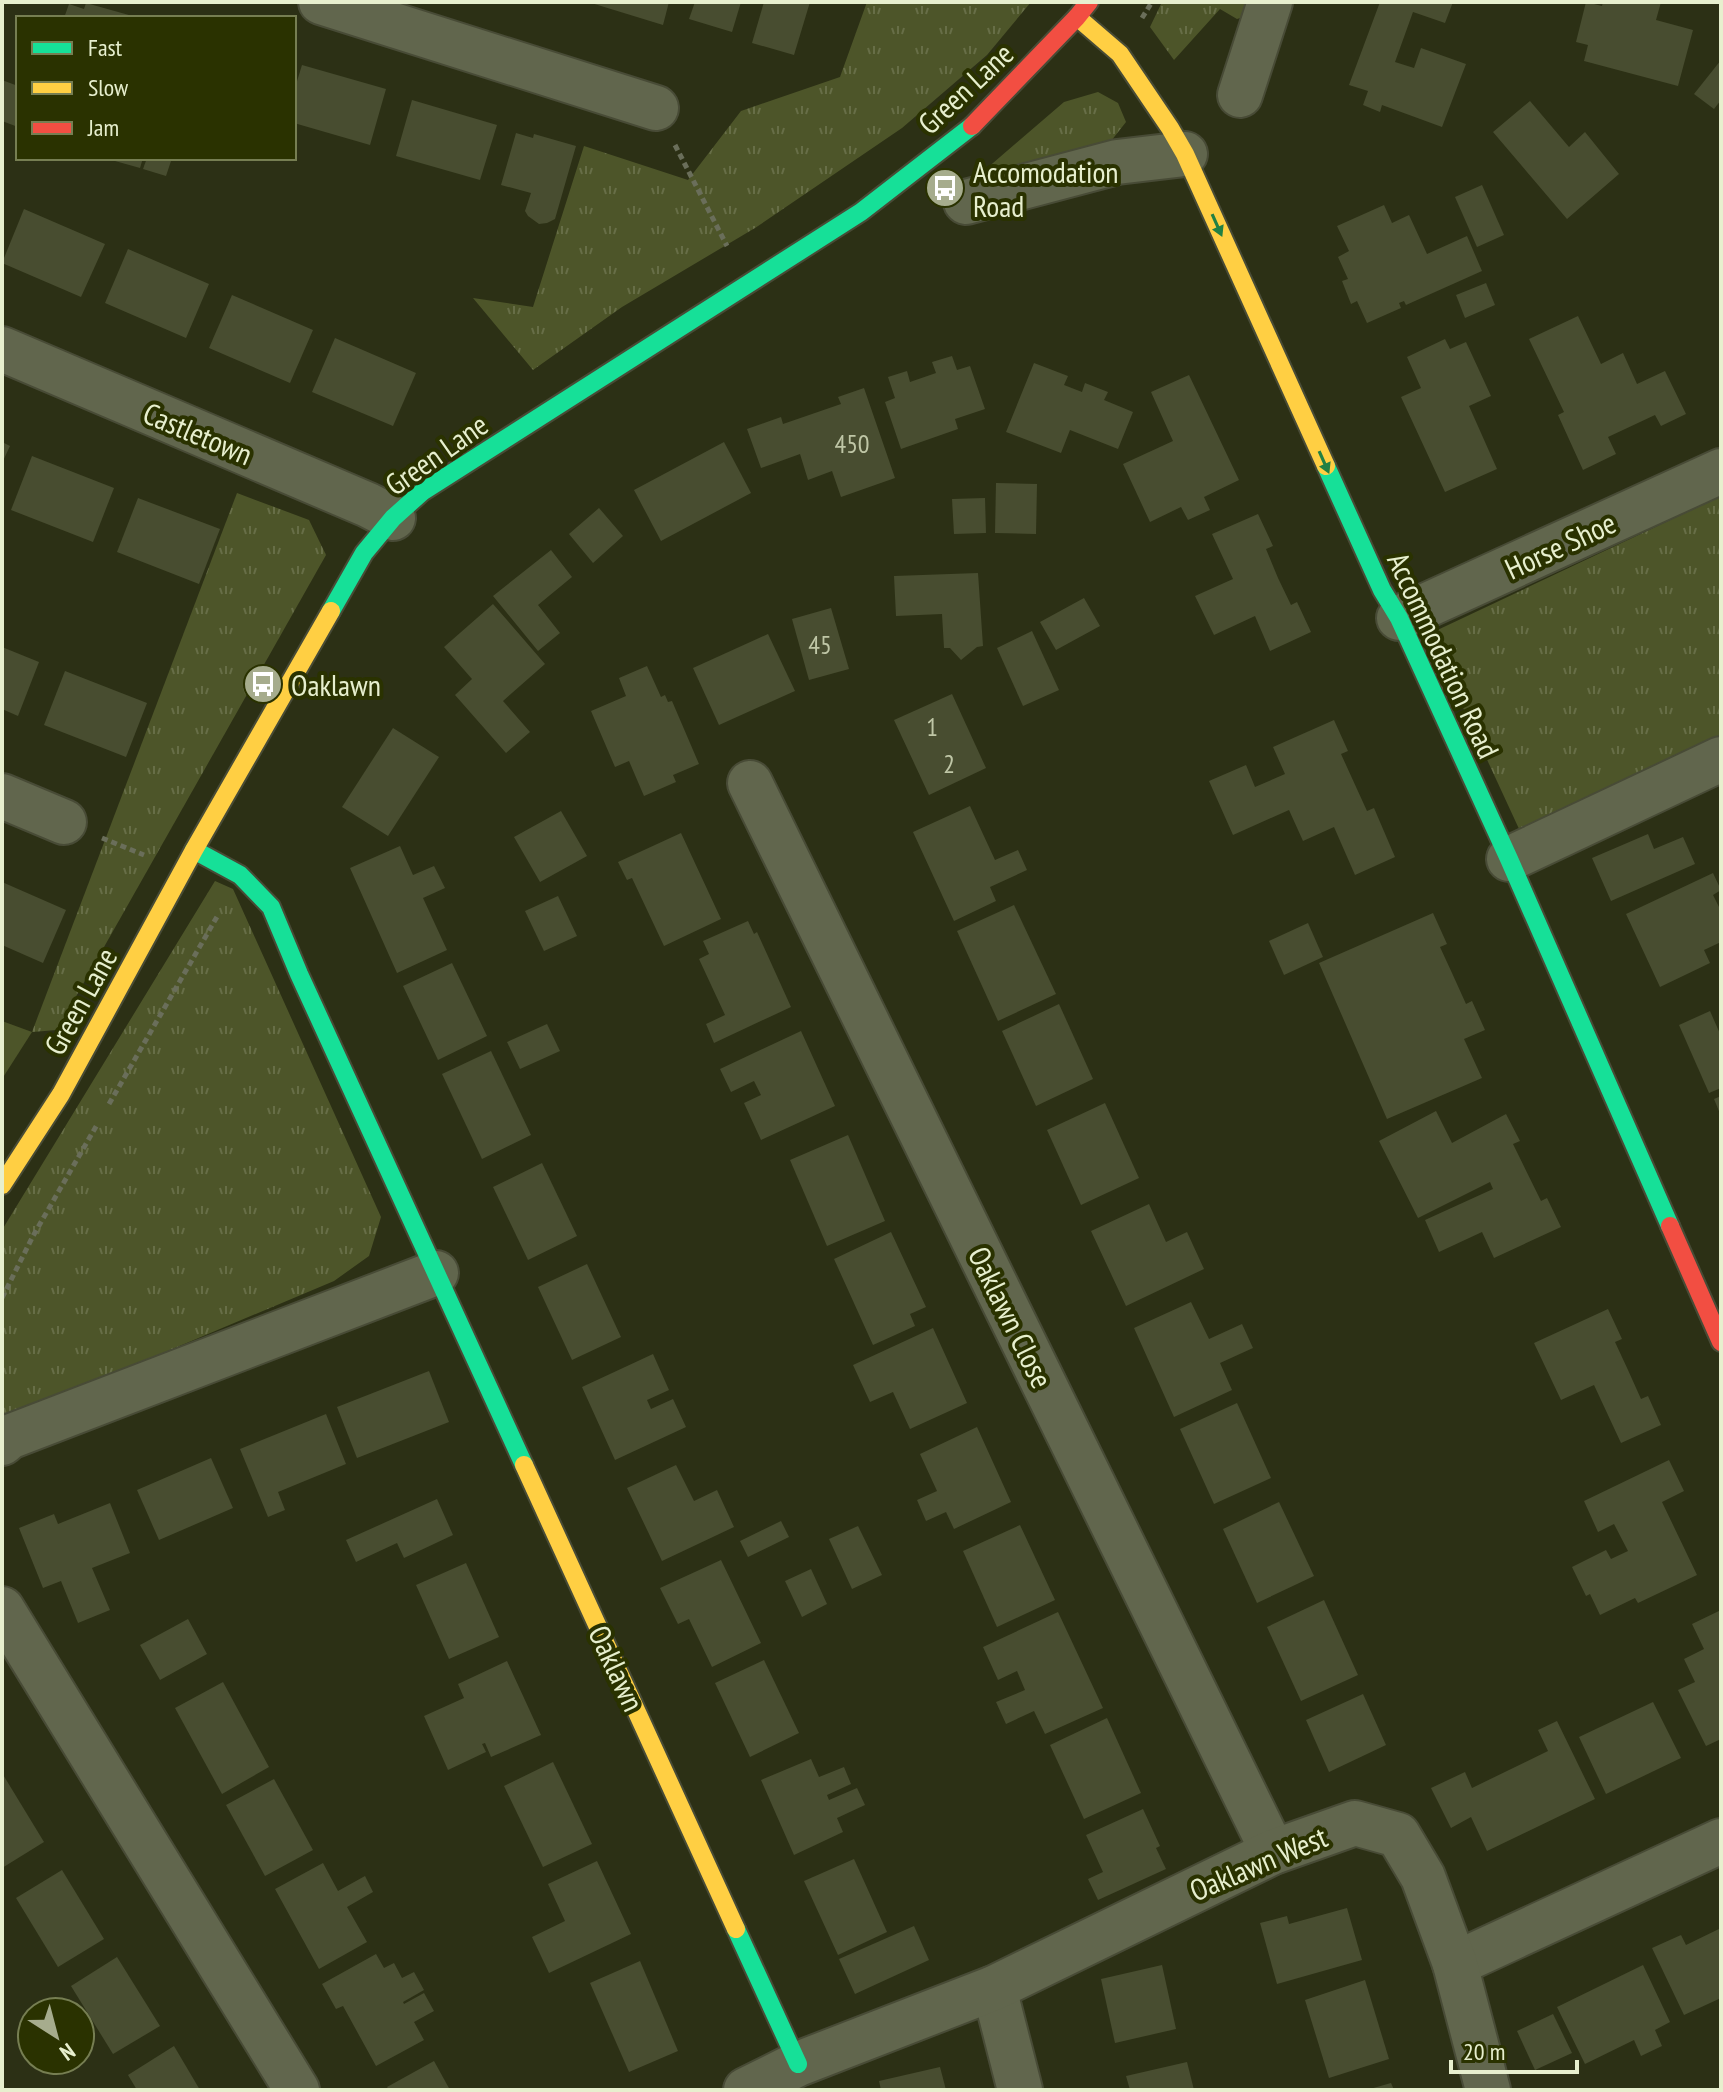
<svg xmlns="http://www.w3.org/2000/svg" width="1723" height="2092" font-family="'PT Sans Narrow',sans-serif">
<defs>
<pattern id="grass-tufts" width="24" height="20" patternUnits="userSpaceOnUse" patternTransform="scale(2)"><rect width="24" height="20" fill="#4d5529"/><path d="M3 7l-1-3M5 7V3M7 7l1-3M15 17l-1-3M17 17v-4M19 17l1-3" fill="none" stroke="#676e47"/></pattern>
</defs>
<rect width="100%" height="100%" fill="#2c3015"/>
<!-- grass -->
<g fill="url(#grass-tufts)">
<path d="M 867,2 L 1031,2 L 987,55 L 902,128 L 755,228 L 622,307 L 533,370 L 473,298 L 533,307 L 584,146 L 688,180 L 741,111 L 840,77 Z"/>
<path d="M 1162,2 L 1261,2 L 1259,12 L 1237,19 L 1220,9 L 1174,60 L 1150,27 Z"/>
<path d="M 1098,92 L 1118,103 L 1126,122 L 1111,141 L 1012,166 L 964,188 L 1064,102 Z"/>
<path d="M 237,493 L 309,520 L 326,555 L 57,1030 L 32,1032 Z"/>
<path d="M 1721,496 L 1721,743 L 1520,831 L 1429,634 Z"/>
<path d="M 215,881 L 233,889 L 381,1217 L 369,1256 L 334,1281 L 16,1415 L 2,1423 L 2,1230 Z"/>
</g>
<!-- garden -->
<path fill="#4d5529" d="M 2,1021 L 32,1032 L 2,1079 Z"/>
<!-- building -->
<g fill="#484d30">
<path d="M 588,2 L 669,2 L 663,25 Z"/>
<path d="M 695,2 L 741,2 L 732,32 L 689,19 Z"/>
<path d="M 764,2 L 810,2 L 794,55 L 752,43 Z"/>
<path d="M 1380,2 L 1453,2 L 1445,23 L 1413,12 L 1395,62 L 1414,68 L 1421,48 L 1466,64 L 1442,127 L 1382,105 L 1380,112 L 1363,105 L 1368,91 L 1349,85 Z"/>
<path d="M 1586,2 L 1602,6 L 1603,2 L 1661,2 L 1656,20 L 1693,30 L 1678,86 L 1584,61 L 1588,45 L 1576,42 Z"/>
<path d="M 86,3 L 136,17 L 136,18 L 64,18 L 69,4 L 84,9 Z"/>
<path d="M 1721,60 L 1721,100 L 1714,109 L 1694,94 Z"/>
<path d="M 302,65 L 386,89 L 370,145 L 294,123 L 294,91 Z"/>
<path d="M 2,80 L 18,86 L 18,127 L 2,121 Z"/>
<path d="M 412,100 L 497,125 L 480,180 L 396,156 Z"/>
<path d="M 1530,101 L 1569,147 L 1585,132 L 1619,174 L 1567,219 L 1493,132 Z"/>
<path d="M 516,133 L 533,138 L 534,134 L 576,146 L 555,219 L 547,223 L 539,224 L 528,216 L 525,211 L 531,193 L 501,185 Z"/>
<path d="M 115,158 L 143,158 L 140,168 L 115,161 Z"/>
<path d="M 147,158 L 172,158 L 166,176 L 143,169 Z"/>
<path d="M 1482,185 L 1504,235 L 1477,247 L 1455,197 Z"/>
<path d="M 1384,205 L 1392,223 L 1409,215 L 1427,254 L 1467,236 L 1482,271 L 1406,305 L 1404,301 L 1399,303 L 1401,308 L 1367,323 L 1357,301 L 1351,304 L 1342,281 L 1348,279 L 1338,257 L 1349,251 L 1337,226 Z"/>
<path d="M 24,209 L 105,244 L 81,297 L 2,263 Z"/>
<path d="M 128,249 L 209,284 L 186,338 L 105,303 Z"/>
<path d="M 1486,283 L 1495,305 L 1465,318 L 1456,295 Z"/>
<path d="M 232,295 L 313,330 L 290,383 L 209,348 Z"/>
<path d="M 1578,316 L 1601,364 L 1623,353 L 1637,384 L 1665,371 L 1686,414 L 1661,426 L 1655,415 L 1608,437 L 1616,454 L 1583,470 L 1558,415 L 1564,412 L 1529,339 Z"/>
<path d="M 335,338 L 416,373 L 393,426 L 312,392 Z"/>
<path d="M 1445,339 L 1450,349 L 1466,342 L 1491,396 L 1469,406 L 1497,469 L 1445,492 L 1401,397 L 1421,388 L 1407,357 Z"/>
<path d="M 952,356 L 957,370 L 970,366 L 985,409 L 955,419 L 958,429 L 901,449 L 885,402 L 895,398 L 888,377 L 907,371 L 910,382 L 936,373 L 932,362 Z"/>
<path d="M 1034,363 L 1068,376 L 1064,385 L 1082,392 L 1085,383 L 1108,392 L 1104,400 L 1133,412 L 1118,449 L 1070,430 L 1061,453 L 1006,432 Z"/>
<path d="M 1189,375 L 1239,480 L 1204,497 L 1210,510 L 1188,520 L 1181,507 L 1150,522 L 1123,464 L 1173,441 L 1151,392 Z"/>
<path d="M 864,388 L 895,478 L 841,497 L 832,471 L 808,480 L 800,454 L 761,468 L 747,429 L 781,417 L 783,424 L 841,404 L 838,397 Z"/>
<path d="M 2,442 L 10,446 L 2,463 Z"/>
<path d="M 724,442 L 751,493 L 661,541 L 634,490 Z"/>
<path d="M 32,456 L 114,488 L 93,542 L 11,510 Z"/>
<path d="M 996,483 L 1037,484 L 1036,534 L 995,533 Z"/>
<path d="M 138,498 L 220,529 L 199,584 L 117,552 Z"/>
<path d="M 985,498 L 986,533 L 954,534 L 952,499 Z"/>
<path d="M 599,508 L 623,536 L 593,563 L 569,534 Z"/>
<path d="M 1258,514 L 1273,546 L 1266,549 L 1278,578 L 1291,605 L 1297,602 L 1311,632 L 1270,651 L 1255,616 L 1214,635 L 1195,596 L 1233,579 L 1212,534 Z"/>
<path d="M 551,550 L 572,577 L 538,605 L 560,633 L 538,651 L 493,596 Z"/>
<path d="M 978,573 L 983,646 L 977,647 L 961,660 L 950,648 L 944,648 L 942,614 L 896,616 L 894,576 Z"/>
<path d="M 1084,598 L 1100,626 L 1056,650 L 1040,622 Z"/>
<path d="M 493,604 L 545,664 L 503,701 L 530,732 L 506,753 L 455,695 L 472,679 L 444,647 Z"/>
<path d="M 831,608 L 849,669 L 809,680 L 792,619 Z"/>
<path d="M 1032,631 L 1059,690 L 1023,706 L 997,648 Z"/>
<path d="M 768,634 L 795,691 L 719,725 L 693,668 Z"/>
<path d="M 2,647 L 39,662 L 18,716 L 2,709 Z"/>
<path d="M 647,666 L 661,697 L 665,695 L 668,702 L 672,701 L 699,764 L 673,775 L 676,782 L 644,796 L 629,761 L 615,767 L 591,711 L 626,696 L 619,678 Z"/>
<path d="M 65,671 L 147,703 L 126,757 L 44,725 Z"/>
<path d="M 952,694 L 986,768 L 929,795 L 894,720 Z"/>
<path d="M 1334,720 L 1348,751 L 1341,754 L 1367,811 L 1374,808 L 1395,857 L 1355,875 L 1334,827 L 1303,841 L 1289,810 L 1233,835 L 1209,781 L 1246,765 L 1255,787 L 1285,774 L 1273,747 Z"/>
<path d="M 393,728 L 439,757 L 388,836 L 342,807 Z"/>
<path d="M 970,806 L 995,860 L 1018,850 L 1027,870 L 990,887 L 996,901 L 954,921 L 913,832 Z"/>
<path d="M 561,811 L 587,856 L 540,882 L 514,837 Z"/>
<path d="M 681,833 L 721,919 L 664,946 L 632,878 L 627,880 L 618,862 Z"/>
<path d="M 1648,834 L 1654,849 L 1683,837 L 1695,864 L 1611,901 L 1592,858 Z"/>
<path d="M 400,846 L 413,875 L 434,866 L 445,888 L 423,898 L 447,950 L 397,973 L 350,868 Z"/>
<path d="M 1713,873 L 1721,890 L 1713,895 L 1721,911 L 1721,942 L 1704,950 L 1710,963 L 1660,987 L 1626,914 Z"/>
<path d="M 2,882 L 66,910 L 43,963 L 2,945 Z"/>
<path d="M 558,896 L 577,936 L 544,951 L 525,911 Z"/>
<path d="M 1014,905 L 1056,994 L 998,1021 L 957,931 Z"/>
<path d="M 1433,913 L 1447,944 L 1440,947 L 1452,973 L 1466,1004 L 1472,1001 L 1485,1030 L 1464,1039 L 1482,1078 L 1387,1119 L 1319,963 Z"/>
<path d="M 748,921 L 754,934 L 757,932 L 791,1007 L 714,1043 L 706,1024 L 725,1015 L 699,959 L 709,954 L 703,941 Z"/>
<path d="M 1308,923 L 1323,957 L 1284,975 L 1269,941 Z"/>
<path d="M 452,963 L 487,1036 L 438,1060 L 403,986 Z"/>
<path d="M 1059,1004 L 1093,1079 L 1036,1106 L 1002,1031 Z"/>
<path d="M 1710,1011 L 1721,1036 L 1721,1088 L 1709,1093 L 1679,1025 Z"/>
<path d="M 547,1024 L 560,1051 L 520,1069 L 507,1042 Z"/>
<path d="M 801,1031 L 835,1106 L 761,1140 L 744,1103 L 761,1095 L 754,1081 L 731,1092 L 720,1069 Z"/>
<path d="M 491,1051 L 531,1135 L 482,1159 L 442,1074 Z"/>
<path d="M 1721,1096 L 1721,1116 L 1714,1099 Z"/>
<path d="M 1105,1103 L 1139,1178 L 1081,1205 L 1047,1130 Z"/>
<path d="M 1436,1111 L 1452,1143 L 1506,1114 L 1520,1141 L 1513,1144 L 1541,1201 L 1547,1198 L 1561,1227 L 1494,1258 L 1482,1232 L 1439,1252 L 1425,1220 L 1493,1189 L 1490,1182 L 1418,1218 L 1379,1141 Z"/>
<path d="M 848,1135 L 885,1221 L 827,1246 L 790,1160 Z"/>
<path d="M 542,1163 L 577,1236 L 528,1260 L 493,1187 Z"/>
<path d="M 1149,1204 L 1166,1242 L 1187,1232 L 1204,1269 L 1126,1306 L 1091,1231 Z"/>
<path d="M 891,1232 L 926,1307 L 910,1314 L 915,1326 L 873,1345 L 834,1259 Z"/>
<path d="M 587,1264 L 621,1337 L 572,1360 L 538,1287 Z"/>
<path d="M 1191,1302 L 1209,1339 L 1242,1324 L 1253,1348 L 1220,1363 L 1232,1390 L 1174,1417 L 1134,1328 Z"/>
<path d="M 1608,1309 L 1622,1339 L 1615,1342 L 1628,1370 L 1641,1399 L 1648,1396 L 1661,1425 L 1621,1443 L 1594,1385 L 1561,1400 L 1534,1343 Z"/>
<path d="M 933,1328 L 967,1403 L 910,1429 L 893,1392 L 870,1402 L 853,1365 Z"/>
<path d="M 653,1354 L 669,1390 L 647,1400 L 651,1409 L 673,1399 L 686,1427 L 615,1460 L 582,1387 Z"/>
<path d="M 429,1371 L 449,1422 L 357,1458 L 337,1407 Z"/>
<path d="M 1237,1403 L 1271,1478 L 1214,1504 L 1180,1429 Z"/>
<path d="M 326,1414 L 346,1464 L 278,1492 L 285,1510 L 268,1517 L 240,1449 Z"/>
<path d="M 977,1427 L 1011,1502 L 954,1529 L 946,1512 L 926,1521 L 917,1500 L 937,1491 L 920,1454 Z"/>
<path d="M 211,1458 L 233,1508 L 159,1540 L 137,1490 Z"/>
<path d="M 1669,1460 L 1684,1491 L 1662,1502 L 1697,1575 L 1638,1603 L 1635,1598 L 1600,1615 L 1590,1594 L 1586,1596 L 1572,1567 L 1606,1550 L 1611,1559 L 1628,1551 L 1614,1524 L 1598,1532 L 1584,1501 Z"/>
<path d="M 676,1465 L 694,1501 L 717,1490 L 734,1527 L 662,1561 L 627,1488 Z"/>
<path d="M 437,1499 L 453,1535 L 404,1558 L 397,1543 L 356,1562 L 346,1540 Z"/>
<path d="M 1279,1502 L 1314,1576 L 1257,1603 L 1223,1529 Z"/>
<path d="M 110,1503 L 130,1553 L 92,1568 L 110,1610 L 78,1623 L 61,1581 L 43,1588 L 19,1528 L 54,1514 L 58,1524 Z"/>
<path d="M 781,1521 L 789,1537 L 748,1557 L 740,1541 Z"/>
<path d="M 1020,1525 L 1055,1600 L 997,1627 L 963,1551 Z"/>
<path d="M 858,1526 L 882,1575 L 852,1589 L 829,1539 Z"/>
<path d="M 721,1560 L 761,1643 L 712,1667 L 689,1619 L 678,1624 L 660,1588 Z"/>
<path d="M 466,1563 L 499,1637 L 449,1659 L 416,1585 Z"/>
<path d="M 811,1569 L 827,1604 L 802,1617 L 785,1581 Z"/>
<path d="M 1324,1600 L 1358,1675 L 1301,1701 L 1267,1627 Z"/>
<path d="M 1721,1610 L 1721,1739 L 1706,1746 L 1678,1690 L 1695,1682 L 1684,1659 L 1704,1649 L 1692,1624 Z"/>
<path d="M 1058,1612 L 1103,1708 L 1045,1734 L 1034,1711 L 1006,1724 L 996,1702 L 1025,1690 L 1017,1671 L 998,1680 L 983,1647 Z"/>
<path d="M 188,1619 L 207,1654 L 160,1680 L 140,1645 Z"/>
<path d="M 764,1660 L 799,1733 L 750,1757 L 715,1683 Z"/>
<path d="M 507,1661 L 541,1735 L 491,1757 L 485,1743 L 482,1744 L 486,1752 L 448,1770 L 424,1716 L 464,1698 L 458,1684 Z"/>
<path d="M 223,1682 L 269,1767 L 222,1794 L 175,1708 Z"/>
<path d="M 1363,1694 L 1386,1745 L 1329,1772 L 1306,1720 Z"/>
<path d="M 1653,1702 L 1681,1758 L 1606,1794 L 1579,1737 Z"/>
<path d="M 1107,1718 L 1141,1793 L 1084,1819 L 1050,1745 Z"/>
<path d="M 1557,1721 L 1595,1799 L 1487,1851 L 1471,1817 L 1451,1828 L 1431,1788 L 1465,1772 L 1472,1788 L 1548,1751 L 1538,1730 Z"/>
<path d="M 811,1759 L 819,1777 L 844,1767 L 851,1784 L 827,1795 L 829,1800 L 857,1788 L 865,1805 L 837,1818 L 843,1832 L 794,1855 L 761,1780 Z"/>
<path d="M 553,1762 L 592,1844 L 543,1867 L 504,1786 Z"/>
<path d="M 2,1773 L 44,1842 L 2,1868 Z"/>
<path d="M 274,1779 L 313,1850 L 265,1876 L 226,1805 Z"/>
<path d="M 1143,1809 L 1160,1846 L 1156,1848 L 1166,1869 L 1098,1900 L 1088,1879 L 1103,1872 L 1086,1835 Z"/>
<path d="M 854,1859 L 887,1932 L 838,1955 L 804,1881 Z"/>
<path d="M 597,1861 L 631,1934 L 549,1973 L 532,1937 L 565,1921 L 548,1884 Z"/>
<path d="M 323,1863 L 338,1891 L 365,1876 L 373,1892 L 347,1907 L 367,1942 L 319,1969 L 275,1889 Z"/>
<path d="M 62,1870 L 104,1939 L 58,1967 L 16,1898 Z"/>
<path d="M 1347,1908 L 1362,1960 L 1277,1984 L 1260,1923 L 1287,1916 L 1289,1924 Z"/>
<path d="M 914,1926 L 929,1960 L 855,1994 L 839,1959 Z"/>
<path d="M 1721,1928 L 1721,1998 L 1684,2015 L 1652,1948 L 1681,1935 L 1686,1945 Z"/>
<path d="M 376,1954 L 384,1968 L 394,1963 L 402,1978 L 414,1972 L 424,1990 L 403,2002 L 404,2004 L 424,1993 L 434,2011 L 414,2022 L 424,2040 L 376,2066 L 343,2006 L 336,2009 L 322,1984 Z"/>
<path d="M 117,1957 L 160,2026 L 113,2054 L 71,1986 Z"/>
<path d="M 640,1961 L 678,2051 L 629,2072 L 590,1983 Z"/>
<path d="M 1162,1965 L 1176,2029 L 1115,2043 L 1101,1979 Z"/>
<path d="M 1643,1965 L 1670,2022 L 1655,2030 L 1662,2046 L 1641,2056 L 1634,2040 L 1585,2064 L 1557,2007 Z"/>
<path d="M 1365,1980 L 1389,2059 L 1329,2078 L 1305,2000 Z"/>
<path d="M 1553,2014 L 1572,2053 L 1535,2070 L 1517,2031 Z"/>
<path d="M 174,2046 L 200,2090 L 137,2090 L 128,2075 Z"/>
<path d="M 434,2061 L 450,2090 L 389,2090 L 387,2087 Z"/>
<path d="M 1187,2062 L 1194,2090 L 1130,2090 L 1126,2076 Z"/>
<path d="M 940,2067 L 946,2090 L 881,2090 L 879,2081 Z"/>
<path d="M 1391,2083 L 1394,2090 L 1370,2090 L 1370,2089 Z"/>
</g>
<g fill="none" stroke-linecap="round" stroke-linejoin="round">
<!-- street casing -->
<g stroke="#484b36" stroke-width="48">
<g id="street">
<path d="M 321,2 L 656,108"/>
<path d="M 1240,95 L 1270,2"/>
<path d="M 966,202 L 1117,162 L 1185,154"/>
<path d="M 2,349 L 368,505 L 393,518"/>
<path d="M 1399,618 L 1721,471"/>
<path d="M 750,783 L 1273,1852"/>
<path d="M 2,796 L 64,822"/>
<path d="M 1509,859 L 1721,759"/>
<path d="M 2,1443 L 9,1437 L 436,1273"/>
<path d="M 2,1609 L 297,2090"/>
<path d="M 1455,1964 L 1721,1841"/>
<path d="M 994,1988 L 1020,2090"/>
<path d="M 746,2090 L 798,2064 L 994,1988 L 1273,1852 L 1355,1823 L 1398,1835 L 1423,1877 L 1455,1964 L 1488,2090"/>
</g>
</g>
<!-- fast casing -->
<g stroke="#484b36" stroke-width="22">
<g id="fast">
<path d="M 1326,466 L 1382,590 L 1399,618 L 1509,859 L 1670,1226"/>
<path d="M 331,611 L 364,553 L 393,518 L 422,492 L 861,212 L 972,126"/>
<path d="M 194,850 L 240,875 L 271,907 L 299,974 L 524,1465"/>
<path d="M 736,1929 L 798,2064"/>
</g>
</g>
<!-- slow casing -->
<g stroke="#484b36" stroke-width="22">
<g id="slow">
<path d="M 1077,17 L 1120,54 L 1170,128 L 1185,154 L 1326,466"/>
<path d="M 2,1185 L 61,1094 L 194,850 L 331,611"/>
<path d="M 524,1465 L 736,1929"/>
</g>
</g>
<!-- jam casing -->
<g stroke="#484b36" stroke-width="22">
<g id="jam">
<path d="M 972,126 L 1077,17 L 1089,2"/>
<path d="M 1670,1226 L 1721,1342"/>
</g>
</g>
<!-- path -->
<g stroke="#6a6e5a" stroke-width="5" stroke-dasharray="6 4" stroke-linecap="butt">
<path d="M 1142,18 L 1152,2"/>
<path d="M 675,145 L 727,246"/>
<path d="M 102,838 L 144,855"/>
<path d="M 109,1104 L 218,915"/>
<path d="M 2,1298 L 33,1236 L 98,1123"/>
</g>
<!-- street -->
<use href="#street" stroke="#61664d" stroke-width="44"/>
<!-- fast -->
<use href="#fast" stroke="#16e098" stroke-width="18"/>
<!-- slow -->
<use href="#slow" stroke="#ffcf43" stroke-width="18"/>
<!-- jam -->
<use href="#jam" stroke="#f24e42" stroke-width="18"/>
</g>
<!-- one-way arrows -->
<defs><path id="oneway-solid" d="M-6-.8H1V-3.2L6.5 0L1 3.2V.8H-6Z" transform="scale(2)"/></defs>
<g fill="#218044">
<use href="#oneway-solid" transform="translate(1217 225) rotate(66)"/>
<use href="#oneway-solid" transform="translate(1324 462) rotate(66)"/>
</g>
<!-- icons -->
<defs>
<g id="bus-disc" transform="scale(2)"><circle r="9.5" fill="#a6ac8d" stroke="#2a3200"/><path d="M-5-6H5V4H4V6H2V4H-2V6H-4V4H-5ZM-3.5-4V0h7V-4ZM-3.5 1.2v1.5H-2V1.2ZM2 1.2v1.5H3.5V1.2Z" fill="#fff"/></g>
</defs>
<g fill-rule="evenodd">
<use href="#bus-disc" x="945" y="188"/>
<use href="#bus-disc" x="263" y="684"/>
</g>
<g text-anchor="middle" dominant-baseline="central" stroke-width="8" stroke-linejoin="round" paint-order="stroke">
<!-- number labels -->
<g font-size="26" fill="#bfc6a6">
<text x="852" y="443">450</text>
<text x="820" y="644">45</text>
<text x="932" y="726">1</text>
<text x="949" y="763">2</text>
</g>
<!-- street labels -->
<g font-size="30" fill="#e7efce" stroke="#2a3200">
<text transform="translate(965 88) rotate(-43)">Green Lane</text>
<text transform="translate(198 433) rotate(23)">Castletown</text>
<text transform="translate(436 454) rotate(-35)">Green Lane</text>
<text transform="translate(1560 545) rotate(-25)">Horse Shoe</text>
<text transform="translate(1444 655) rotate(65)">Accommodation Road</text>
<text transform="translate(80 1001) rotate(-61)">Green Lane</text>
<text transform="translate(1011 1317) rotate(64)">Oaklawn Close</text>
<text transform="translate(617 1668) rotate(65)">Oaklawn</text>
<text transform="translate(1258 1863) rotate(-23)">Oaklawn West</text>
</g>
<!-- poi labels -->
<g font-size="30" fill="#e7efce" stroke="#2a3200" text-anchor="start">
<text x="973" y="171">Accomodation<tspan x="973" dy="34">Road</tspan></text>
<text x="291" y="684">Oaklawn</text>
</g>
</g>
<!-- border -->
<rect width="1723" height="2092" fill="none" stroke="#e7efce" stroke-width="8"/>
<!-- legend -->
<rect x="16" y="16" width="280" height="144" fill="#2a3200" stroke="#767e52" stroke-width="2"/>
<rect x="32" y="42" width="40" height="12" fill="#16e098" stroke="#767e52" stroke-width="2"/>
<text x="88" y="56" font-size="24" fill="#e7efce">Fast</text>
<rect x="32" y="82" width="40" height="12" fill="#ffcf43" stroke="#767e52" stroke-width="2"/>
<text x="88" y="96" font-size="24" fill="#e7efce">Slow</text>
<rect x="32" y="122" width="40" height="12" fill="#f24e42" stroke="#767e52" stroke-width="2"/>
<text x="88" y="136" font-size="24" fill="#e7efce">Jam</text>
<!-- north arrow -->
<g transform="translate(56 2036) rotate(144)"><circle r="38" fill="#2a3200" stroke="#767e52" stroke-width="2"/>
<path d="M0-6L14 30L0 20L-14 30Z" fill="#a6ac8d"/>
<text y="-12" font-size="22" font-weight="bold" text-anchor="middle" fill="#e7efce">N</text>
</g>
<!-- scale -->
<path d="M1451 2060v12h126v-12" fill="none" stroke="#e7efce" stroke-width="4"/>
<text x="1463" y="2060" font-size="24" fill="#e7efce" stroke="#2a3200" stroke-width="6" paint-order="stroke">20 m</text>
</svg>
